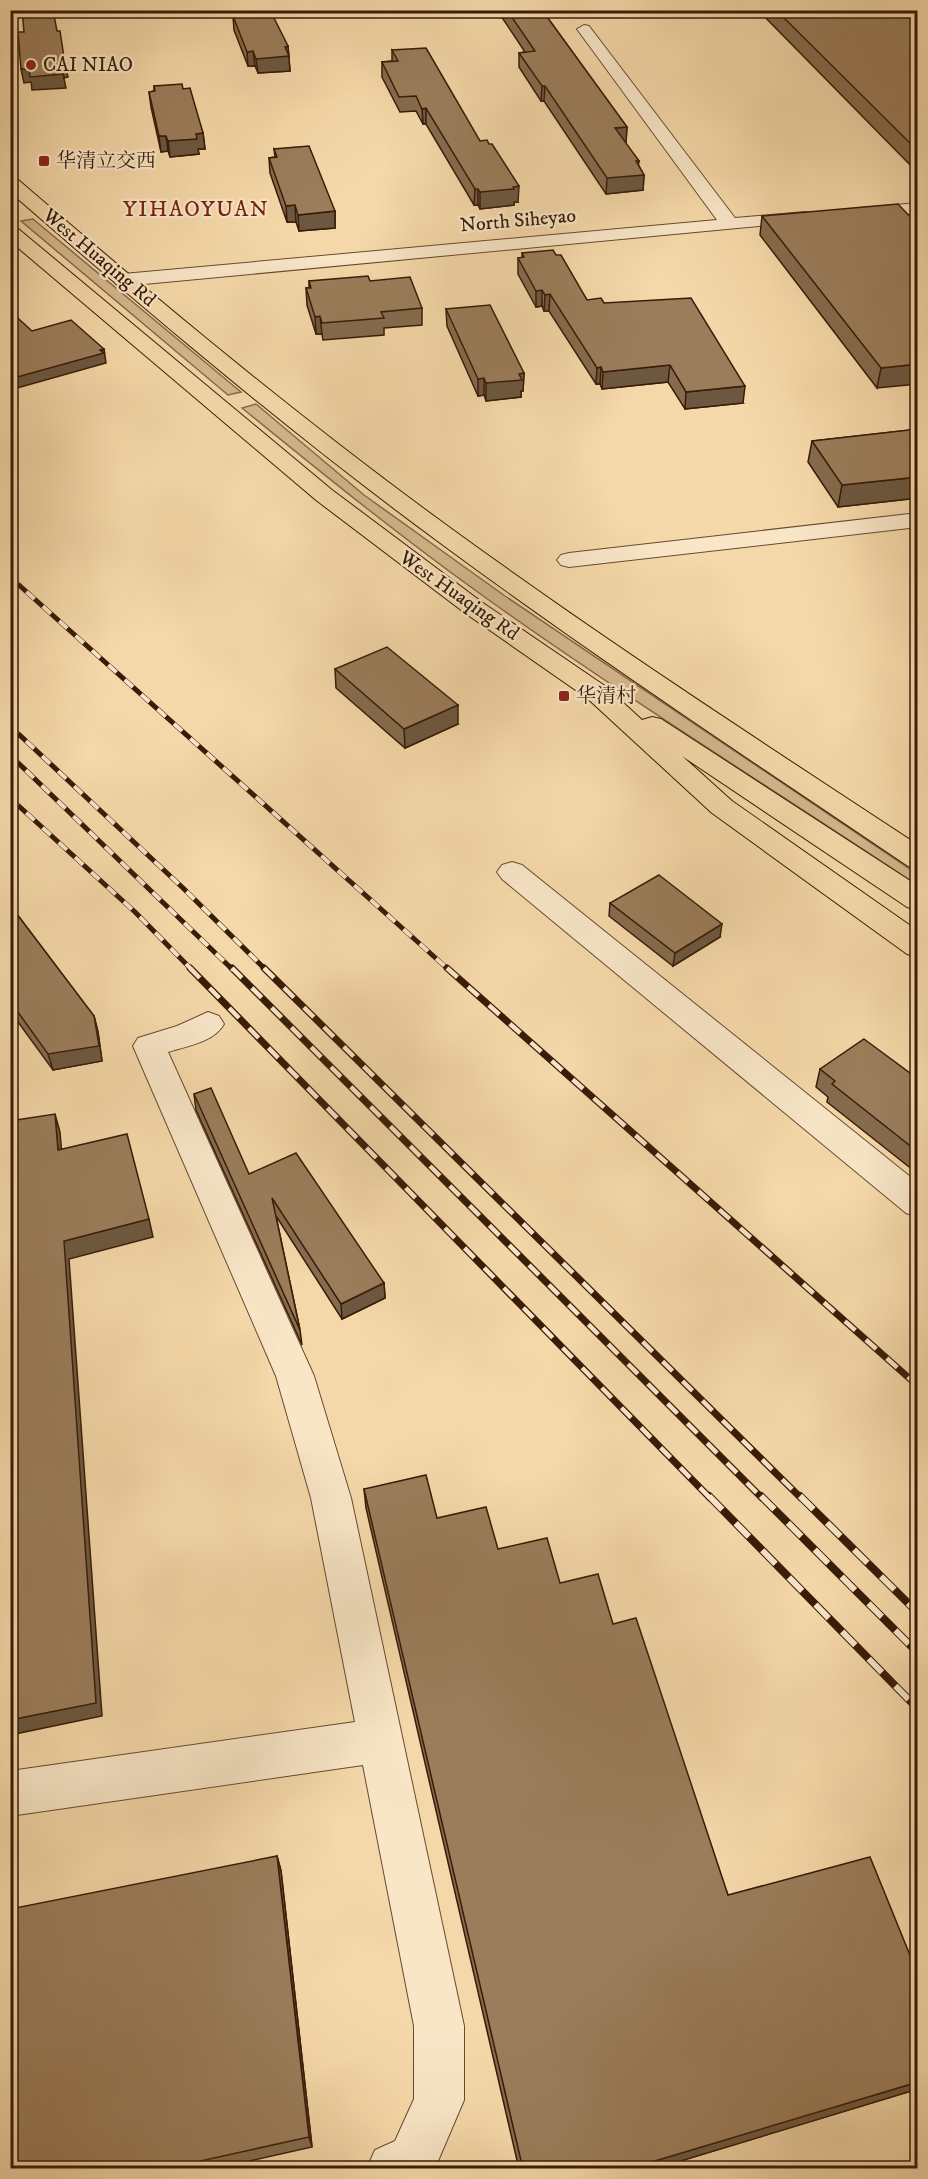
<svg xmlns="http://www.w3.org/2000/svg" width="928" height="2179" font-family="'IM FELL DW Pica','Noto Serif SC',serif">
<rect width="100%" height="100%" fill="#f5d8a9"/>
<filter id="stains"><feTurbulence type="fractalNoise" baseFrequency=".00333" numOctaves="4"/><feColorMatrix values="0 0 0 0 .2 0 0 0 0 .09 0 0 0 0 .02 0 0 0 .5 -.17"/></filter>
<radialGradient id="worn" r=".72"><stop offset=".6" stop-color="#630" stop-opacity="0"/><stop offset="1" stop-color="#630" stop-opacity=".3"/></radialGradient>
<!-- green -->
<g fill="#d5b88d" stroke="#876a4a" stroke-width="1.5">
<path d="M 33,219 L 241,392 L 228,395 L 21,221 Z"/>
<path d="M 256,404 L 364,495 L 505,596 L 917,874 L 917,885 C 776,791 632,702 493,603 C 407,542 324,475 242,408 Z"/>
</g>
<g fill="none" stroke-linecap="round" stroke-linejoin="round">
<!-- minor casing -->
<g stroke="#684a30" stroke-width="2">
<g id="minor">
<path d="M 584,25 L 589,26 L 735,218 L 805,212 L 811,213 L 814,217 L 811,221 L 123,286 L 116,284 L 113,280 L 116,276 L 123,274 L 717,220 L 577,29 Z"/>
<path d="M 918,203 L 918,213 L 860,218 L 854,217 L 851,213 L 854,209 L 860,208 Z"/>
<path d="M 918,513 L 918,527 L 569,567 L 561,565 L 557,560 L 561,555 L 569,553 Z"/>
<path d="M 512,862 L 522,865 L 918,1183 L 918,1217 L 906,1213 L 502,879 L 497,872 L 502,865 Z"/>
<path d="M 208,1012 L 219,1016 L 224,1024 C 214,1042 187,1046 168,1052 L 314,1376 L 351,1498 L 464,2026 L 464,2100 L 435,2168 L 367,2168 L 375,2150 L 395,2141 L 414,2099 L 414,2026 L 363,1765 L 10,1816 L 10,1771 L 355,1722 L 311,1498 L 276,1376 L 133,1046 L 138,1038 L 177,1026 Z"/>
</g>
</g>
<!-- major casing -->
<g stroke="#391b07" stroke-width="2">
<g id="major">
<path d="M 10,177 L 16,178 C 160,302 306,424 460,535 C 609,643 764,744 918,845 L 918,869 L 908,866 C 752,761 595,657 443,545 C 293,435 150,314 10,192 Z"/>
<path d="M 10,226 L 16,227 L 332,490 L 483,603 L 605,686 L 642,720 L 652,717 L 661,719 L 918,886 L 918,910 L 907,907 L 682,756 L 732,801 L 918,931 L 918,957 L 907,954 L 712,813 L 587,698 L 465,613 L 316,500 L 10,241 Z"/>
</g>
</g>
<!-- minor -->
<use href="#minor" fill="#f8e6c7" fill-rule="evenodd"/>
<!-- major -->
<use href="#major" fill="#f5d8a9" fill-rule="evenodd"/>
<!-- rail-far2 casing -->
<g stroke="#391b07" stroke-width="5">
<g id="rail-far2">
<path d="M 10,577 L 449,970"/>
<path d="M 10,726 L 183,888 L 266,970"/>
<path d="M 10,755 L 233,970"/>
<path d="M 10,798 L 135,912 L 192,970"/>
</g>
</g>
<!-- rail-far1 casing -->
<g stroke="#391b07" stroke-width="7">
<g id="rail-far1">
<path d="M 190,968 L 710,1498"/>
<path d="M 232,968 L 762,1498"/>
<path d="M 264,968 L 801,1498"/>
<path d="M 447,968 L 918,1386"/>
</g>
</g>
<!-- rail casing -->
<g stroke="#391b07" stroke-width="8">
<g id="rail">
<path d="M 709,1496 L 918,1709"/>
<path d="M 761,1496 L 918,1653"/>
<path d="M 800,1496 L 918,1613"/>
</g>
</g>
<!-- rail-far2 -->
<use href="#rail-far2" stroke="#f8e6c7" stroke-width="4" stroke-dasharray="11" stroke-linecap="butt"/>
<!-- rail-far1 -->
<use href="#rail-far1" stroke="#f8e6c7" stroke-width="4.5" stroke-dasharray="14" stroke-linecap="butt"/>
<!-- rail -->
<use href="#rail" stroke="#f8e6c7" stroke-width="6" stroke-dasharray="19" stroke-linecap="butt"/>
</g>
<!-- wall -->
<g fill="#856c4e" stroke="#391b07" stroke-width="1.5">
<path d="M 237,10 L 288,46 L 290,71 L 258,73 L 255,66 L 248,66 L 234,30 L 233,16 L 237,15 Z"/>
<path d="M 497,10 L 542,10 L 627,127 L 626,142 L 625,143 L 639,161 L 638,164 L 644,175 L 643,190 L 606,194 L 544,101 L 541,101 L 519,67 L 519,53 L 525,52 Z"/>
<path d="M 758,10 L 918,10 L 918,173 Z"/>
<path d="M 392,50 L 480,141 L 518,202 L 514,202 L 514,205 L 480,209 L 478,205 L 474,205 L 426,124 L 423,124 L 416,111 L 400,112 L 382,77 L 382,62 L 392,61 Z"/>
<path d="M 154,86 L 183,89 L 203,133 L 205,149 L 198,149 L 199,154 L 170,157 L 168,151 L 161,152 L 151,107 L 149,92 L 154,91 Z"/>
<path d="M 274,149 L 335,211 L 335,228 L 299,231 L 296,222 L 287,222 L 270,173 L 269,158 L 275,157 Z"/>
<path d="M 762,216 L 918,225 L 877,388 L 760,235 Z"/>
<path d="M 522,253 L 556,255 L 587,300 L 604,303 L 743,403 L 685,409 L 668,382 L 602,389 L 600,384 L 596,384 L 549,311 L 544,311 L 542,306 L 536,307 L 518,274 L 518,258 L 522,258 Z"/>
<path d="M 309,281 L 370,281 L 422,308 L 422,325 L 384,328 L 384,335 L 323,340 L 322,334 L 316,334 L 307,305 L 306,288 L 309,288 Z"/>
<path d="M 446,309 L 524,373 L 523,391 L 521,391 L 521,397 L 486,401 L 484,395 L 478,396 L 447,326 Z"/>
<path d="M 918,429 L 918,498 L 838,507 L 808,462 L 812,441 Z"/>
<path d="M 335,669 L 458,724 L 405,748 L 336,688 Z"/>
<path d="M 610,903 L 720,937 L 673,966 L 609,916 Z"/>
<path d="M 10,905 L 94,1016 L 98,1032 L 102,1061 L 53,1070 L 10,1011 Z"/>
<path d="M 820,1069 L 918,1079 L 918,1174 L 827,1102 L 828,1097 L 816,1087 Z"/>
<path d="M 194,1094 L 249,1174 L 384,1283 L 385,1298 L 342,1319 L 276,1216 L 300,1330 L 302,1345 L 196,1110 Z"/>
<path d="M 364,1489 L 437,1518 L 498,1549 L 560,1583 L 613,1624 L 728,1895 L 918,1975 L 918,2089 L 654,2169 L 519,2169 L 366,1508 Z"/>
<path d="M 277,1856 L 281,1871 L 312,2147 L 214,2169 L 10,2169 Z"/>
</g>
<!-- shaded-wall -->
<g fill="#6c5840" stroke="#391b07" stroke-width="1.5">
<path d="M 365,10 L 399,10 L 399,11 L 366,13 Z"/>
<path d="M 288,46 L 290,71 L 258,73 L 256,59 L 285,47 Z"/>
<path d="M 253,51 L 255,66 L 248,66 L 247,52 Z"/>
<path d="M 62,64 L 65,64 L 68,77 L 64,78 Z"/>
<path d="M 21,69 L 29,69 L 63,74 L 66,88 L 32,90 L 31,82 L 24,83 Z"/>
<path d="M 542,86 L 545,86 L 544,101 L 541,101 Z"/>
<path d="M 426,108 L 426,124 L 423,124 L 422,109 Z"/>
<path d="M 627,127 L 626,142 L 614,143 L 615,128 Z"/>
<path d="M 203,133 L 205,149 L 198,149 L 199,154 L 170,157 L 168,141 L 196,134 Z"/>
<path d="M 159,136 L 166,136 L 168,151 L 161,152 Z"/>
<path d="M 636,161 L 639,161 L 637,175 L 644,175 L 643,190 L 606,194 L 607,178 Z"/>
<path d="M 519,186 L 518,202 L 514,202 L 514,205 L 480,209 L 480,192 Z"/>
<path d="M 475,189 L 478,189 L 478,205 L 474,205 Z"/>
<path d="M 295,205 L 296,222 L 287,222 L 286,206 Z"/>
<path d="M 335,211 L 335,228 L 299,231 L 298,215 Z"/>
<path d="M 542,290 L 542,306 L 536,307 L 536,291 Z"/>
<path d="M 550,294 L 549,311 L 544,311 L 545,295 Z"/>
<path d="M 320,316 L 322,334 L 316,334 L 315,317 Z"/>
<path d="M 104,349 L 106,363 L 10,390 L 10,379 Z"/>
<path d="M 918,364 L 918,384 L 877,388 L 881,368 Z"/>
<path d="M 670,365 L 668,382 L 602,389 L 603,372 Z"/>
<path d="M 601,367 L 600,384 L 596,384 L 597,368 Z"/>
<path d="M 524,373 L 523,391 L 521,391 L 521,397 L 486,401 L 486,383 L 519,374 Z"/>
<path d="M 484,378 L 484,395 L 478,396 L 478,379 Z"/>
<path d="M 745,386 L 743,403 L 685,409 L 686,392 Z"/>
<path d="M 918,477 L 918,498 L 838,507 L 842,485 Z"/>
<path d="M 458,705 L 458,724 L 405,748 L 404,729 Z"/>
<path d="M 722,924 L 720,937 L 673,966 L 675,953 Z"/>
<path d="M 94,1016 L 98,1032 L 102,1061 L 53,1070 L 48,1054 Z"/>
<path d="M 55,1114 L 60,1132 L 63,1168 L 58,1150 Z"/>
<path d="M 149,1219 L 153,1237 L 69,1259 L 102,1716 L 10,1735 L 10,1720 L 64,1241 Z"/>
<path d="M 384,1283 L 385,1298 L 342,1319 L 341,1304 Z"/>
<path d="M 277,1856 L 281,1871 L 312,2147 L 309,2137 Z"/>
<path d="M 918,2082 L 918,2089 L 654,2169 L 628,2169 Z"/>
</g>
<!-- building -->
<g fill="#9b7d5b" stroke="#391b07" stroke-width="1.5">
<path d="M 22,10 L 53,10 L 57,31 L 60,31 L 65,64 L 62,64 L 63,74 L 30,77 L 29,69 L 21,69 L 18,32 L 24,32 Z"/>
<path d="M 237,10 L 270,10 L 288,46 L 285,47 L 289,56 L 256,59 L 253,51 L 247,52 L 233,16 L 239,15 Z"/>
<path d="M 507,10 L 542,10 L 627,127 L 615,128 L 639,161 L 636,161 L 644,175 L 607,178 L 545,86 L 542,86 L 519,53 L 535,51 Z"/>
<path d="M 776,10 L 918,10 L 918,151 Z"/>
<path d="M 426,48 L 480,141 L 487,140 L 489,144 L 492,144 L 519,186 L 513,187 L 514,189 L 480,192 L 478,189 L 475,189 L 426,108 L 422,109 L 416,96 L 399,97 L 382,62 L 398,61 L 392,50 Z"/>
<path d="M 182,84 L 183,89 L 190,88 L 203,133 L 196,134 L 197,139 L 168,141 L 166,136 L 159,136 L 149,92 L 155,91 L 154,86 Z"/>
<path d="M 309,146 L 335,211 L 298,215 L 295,205 L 286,206 L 269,158 L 277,157 L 274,149 Z"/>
<path d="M 898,204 L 918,225 L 918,364 L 881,368 L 762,216 Z"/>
<path d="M 553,250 L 556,255 L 561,255 L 587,300 L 601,298 L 604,303 L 691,298 L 745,386 L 686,392 L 670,365 L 603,372 L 601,367 L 597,368 L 550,294 L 545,295 L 542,290 L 536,291 L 518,258 L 524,257 L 522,253 Z"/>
<path d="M 368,276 L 370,281 L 410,277 L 422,308 L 381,312 L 384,318 L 322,323 L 320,316 L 315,317 L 306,288 L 311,288 L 309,281 Z"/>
<path d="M 490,305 L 524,373 L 519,374 L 522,380 L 486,383 L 484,378 L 478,379 L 446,309 Z"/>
<path d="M 10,311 L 32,331 L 71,320 L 104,349 L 100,350 L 104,353 L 10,379 Z"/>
<path d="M 918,429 L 918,477 L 842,485 L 812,441 Z"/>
<path d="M 387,647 L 458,705 L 404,729 L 335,669 Z"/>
<path d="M 659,875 L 722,924 L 675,953 L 610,903 Z"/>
<path d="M 10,905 L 94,1016 L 99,1046 L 48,1054 L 10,1001 Z"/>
<path d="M 864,1039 L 918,1079 L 918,1152 L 832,1084 L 835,1081 L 820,1069 Z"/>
<path d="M 211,1088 L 249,1174 L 296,1153 L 384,1283 L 341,1304 L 272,1198 L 300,1330 L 194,1094 Z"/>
<path d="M 55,1114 L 58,1150 L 127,1134 L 149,1219 L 64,1241 L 96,1703 L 10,1720 L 10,1121 Z"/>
<path d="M 426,1475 L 437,1518 L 486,1507 L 498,1549 L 547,1538 L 560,1583 L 598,1574 L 613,1624 L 636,1618 L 728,1895 L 870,1857 L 918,1975 L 918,2082 L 628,2169 L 523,2169 L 364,1489 Z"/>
<path d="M 277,1856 L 309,2137 L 164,2169 L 10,2169 L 10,1909 Z"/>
</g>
<!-- markers -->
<g fill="#8f2418" stroke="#f8e6c7" stroke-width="2">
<circle cx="31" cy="65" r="6"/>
<rect x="38" y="155" width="12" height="12" rx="3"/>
<rect x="558" y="690" width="12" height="12" rx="3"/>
</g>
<g text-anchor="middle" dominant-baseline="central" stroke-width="4.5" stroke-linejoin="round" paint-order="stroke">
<!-- far-poi labels -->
<g font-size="20" fill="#391b07" stroke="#f8e6c7" text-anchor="start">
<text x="43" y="65">CAI NIAO</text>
<text x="56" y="161">华清立交西</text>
<text x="576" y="696">华清村</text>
</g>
<!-- far-street labels -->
<g font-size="20" fill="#391b07" stroke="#f8e6c7">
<text transform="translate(518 221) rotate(-5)">North Siheyao</text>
<text transform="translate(99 258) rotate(40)">West Huaqing Rd</text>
<text transform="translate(459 596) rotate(35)">West Huaqing Rd</text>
</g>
<!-- far-quarter labels -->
<g font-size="22" letter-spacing="1.5" fill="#7a1f14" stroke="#f8e6c7">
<text x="196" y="209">YIHAOYUAN</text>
</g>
</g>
<!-- margin -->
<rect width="928" height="2179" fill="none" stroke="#f5d8a9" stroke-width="36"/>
<rect x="12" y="12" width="904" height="2155" fill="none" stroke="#391b07" stroke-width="3"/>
<rect x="18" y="18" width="892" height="2143" fill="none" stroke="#391b07" stroke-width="1.5"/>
<rect width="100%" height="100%" filter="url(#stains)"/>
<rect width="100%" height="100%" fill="url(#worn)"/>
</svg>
